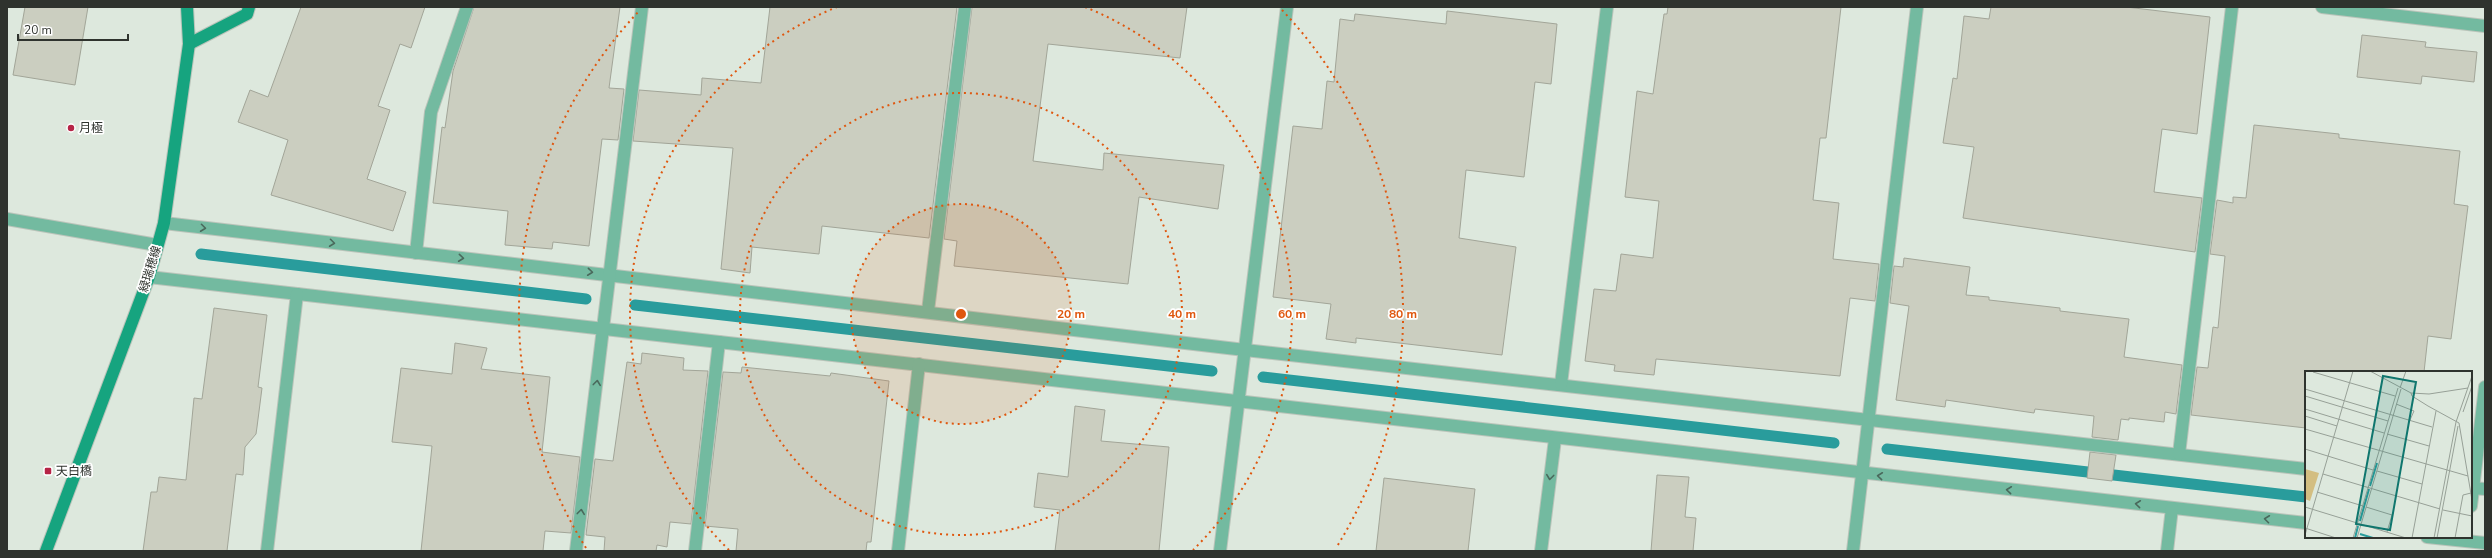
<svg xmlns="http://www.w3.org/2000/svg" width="2492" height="558" font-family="'Nunito Sans','Noto Sans JP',sans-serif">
<rect width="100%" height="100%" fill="#dde8dd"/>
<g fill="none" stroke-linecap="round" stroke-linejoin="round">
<!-- stream -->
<g stroke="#299c9c" stroke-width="11">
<path d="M 201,254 L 586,299"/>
<path d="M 635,305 L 1212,371"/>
<path d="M 1263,377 L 1834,443"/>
<path d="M 1887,449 L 2306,497"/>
</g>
</g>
<!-- building -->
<g fill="#cbcec0" stroke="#a2a598">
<path d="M 25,7 L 88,7 L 75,85 L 13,75 Z"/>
<path d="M 301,7 L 425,7 L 411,48 L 400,44 L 378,106 L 390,110 L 367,179 L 406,192 L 393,231 L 271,195 L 288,140 L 238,122 L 250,90 L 268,97 Z"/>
<path d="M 474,7 L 620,7 L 609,88 L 624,89 L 618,140 L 602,139 L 589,246 L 553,242 L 552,249 L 505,245 L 508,211 L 433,203 L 442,127 L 445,128 L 453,71 Z"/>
<path d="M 770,7 L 957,7 L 929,238 L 822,226 L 819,254 L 752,247 L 750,273 L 721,269 L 733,148 L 633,141 L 639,90 L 701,95 L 702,78 L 761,83 Z"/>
<path d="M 972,7 L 1187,7 L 1180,58 L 1048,44 L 1033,161 L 1103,170 L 1104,153 L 1224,165 L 1218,209 L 1139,197 L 1128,284 L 954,266 L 957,241 L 944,239 Z"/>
<path d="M 1668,7 L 1841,7 L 1826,138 L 1820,138 L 1813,200 L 1839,203 L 1833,259 L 1879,264 L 1875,301 L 1850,298 L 1840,376 L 1656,359 L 1654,375 L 1614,371 L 1615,365 L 1585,361 L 1594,289 L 1616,291 L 1621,254 L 1653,258 L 1659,201 L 1625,197 L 1637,91 L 1653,94 L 1664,14 L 1667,14 Z"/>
<path d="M 1991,7 L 2126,7 L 2210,17 L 2197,134 L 2162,129 L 2154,192 L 2202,198 L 2195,252 L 1963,218 L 1974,147 L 1943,143 L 1953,78 L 1957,79 L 1964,16 L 1989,19 Z"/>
<path d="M 1447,11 L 1557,24 L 1551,84 L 1535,82 L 1524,177 L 1466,170 L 1459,238 L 1516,247 L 1502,355 L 1356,338 L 1356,343 L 1326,339 L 1331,304 L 1273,297 L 1293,126 L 1322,129 L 1327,81 L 1334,82 L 1340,19 L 1354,21 L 1355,14 L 1446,24 Z"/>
<path d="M 2362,35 L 2426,42 L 2425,47 L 2477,52 L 2474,82 L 2422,76 L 2421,84 L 2357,77 Z"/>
<path d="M 2254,125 L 2339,134 L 2339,138 L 2460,151 L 2454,204 L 2468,206 L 2451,339 L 2428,336 L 2424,372 L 2306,372 L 2306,428 L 2191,415 L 2197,367 L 2208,368 L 2213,327 L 2218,328 L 2225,256 L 2210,254 L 2217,200 L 2233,203 L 2233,197 L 2246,198 Z"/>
<path d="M 1904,258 L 1970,267 L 1966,295 L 1989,297 L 1989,300 L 2060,308 L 2060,311 L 2129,319 L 2124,357 L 2182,365 L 2176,414 L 2165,412 L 2164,422 L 2129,418 L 2129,420 L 2121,419 L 2118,440 L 2092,437 L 2094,416 L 2035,409 L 2034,413 L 1946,400 L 1945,407 L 1896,400 L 1909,306 L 1890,303 L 1894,266 L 1903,267 Z"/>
<path d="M 214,308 L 267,315 L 258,387 L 262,388 L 257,427 L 256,434 L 245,447 L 243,475 L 236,474 L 227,551 L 143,551 L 151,492 L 157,492 L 159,477 L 186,480 L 194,398 L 202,399 Z"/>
<path d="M 455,343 L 487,348 L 481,369 L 550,377 L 542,452 L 580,457 L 571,533 L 545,531 L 543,551 L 421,551 L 432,446 L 392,442 L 401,368 L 452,374 Z"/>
<path d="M 642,353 L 684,358 L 683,370 L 708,371 L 691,524 L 670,522 L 667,547 L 657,545 L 656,551 L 604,551 L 605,537 L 586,535 L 595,459 L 613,461 L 627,362 L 641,364 Z"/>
<path d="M 742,367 L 830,376 L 831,373 L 889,381 L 871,542 L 867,542 L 866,551 L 736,551 L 738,529 L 705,526 L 723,372 L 741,373 Z"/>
<path d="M 1075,406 L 1105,410 L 1101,441 L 1169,447 L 1159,551 L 1055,551 L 1060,510 L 1034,507 L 1038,473 L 1068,477 Z"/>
<path d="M 2090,452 L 2116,455 L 2112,481 L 2087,478 Z"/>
<path d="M 1657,475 L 1689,477 L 1685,517 L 1696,518 L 1693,551 L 1651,551 Z"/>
<path d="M 1384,478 L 1475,489 L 1468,551 L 1376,551 Z"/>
</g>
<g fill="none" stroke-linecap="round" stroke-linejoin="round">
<!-- street casing -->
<g stroke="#bac4ba" stroke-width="14">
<g id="street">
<path d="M 2322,7 L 2485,26"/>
<path d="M 7,219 L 157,245"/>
<path d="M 164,223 L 1245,350 L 2306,469"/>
<path d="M 416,253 L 431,112 L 467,7"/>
<path d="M 149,277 L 2306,523"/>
<path d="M 928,311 L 965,7"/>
<path d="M 1561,384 L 1607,7"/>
<path d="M 2179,454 L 2232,7"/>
<path d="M 2471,488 L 2485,489"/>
<path d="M 2471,506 L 2485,387"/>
<path d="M 2427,537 L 2485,543"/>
<path d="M 267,551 L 297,294"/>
<path d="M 576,551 L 642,7"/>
<path d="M 695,551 L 719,342"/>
<path d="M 898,551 L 919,364"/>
<path d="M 1220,551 L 1287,7"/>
<path d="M 1541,551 L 1555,439"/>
<path d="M 1853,551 L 1917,7"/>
<path d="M 2167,551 L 2172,508"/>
</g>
</g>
<!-- secondary casing -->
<g stroke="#bac4ba" stroke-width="14">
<g id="secondary">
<path d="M 189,44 L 247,14 L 249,7"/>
<path d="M 46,551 L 149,277 L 164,223 L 189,44 L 187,7"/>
</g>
</g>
<!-- street -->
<use href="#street" stroke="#73baa0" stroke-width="12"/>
<!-- secondary -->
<use href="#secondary" stroke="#16a47f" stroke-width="12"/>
</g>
<!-- one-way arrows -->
<defs><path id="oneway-chevron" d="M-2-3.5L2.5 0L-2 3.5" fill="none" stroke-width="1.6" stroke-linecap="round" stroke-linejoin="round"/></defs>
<g stroke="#4a695c">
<use href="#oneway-chevron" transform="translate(203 228) rotate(7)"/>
<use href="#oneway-chevron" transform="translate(332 243) rotate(7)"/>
<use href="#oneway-chevron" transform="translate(461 258) rotate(6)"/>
<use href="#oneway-chevron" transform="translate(590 272) rotate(6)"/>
<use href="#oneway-chevron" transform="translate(597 383) rotate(-83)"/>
<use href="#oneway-chevron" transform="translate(1880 476) rotate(-174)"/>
<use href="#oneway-chevron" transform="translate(1550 477) rotate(97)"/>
<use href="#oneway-chevron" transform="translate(2009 490) rotate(-174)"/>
<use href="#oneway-chevron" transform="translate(2138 504) rotate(-174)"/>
<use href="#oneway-chevron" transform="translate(581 512) rotate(-83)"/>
<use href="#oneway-chevron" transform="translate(2267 519) rotate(-173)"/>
</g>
<!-- distance rings -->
<circle cx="961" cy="314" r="110" fill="#df570e" fill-opacity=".12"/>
<g fill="none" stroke="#df570e" stroke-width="2" stroke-dasharray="2 4">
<circle cx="961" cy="314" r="110"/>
<circle cx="961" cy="314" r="221"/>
<path d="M729 550A331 331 0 0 1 837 7M1085 7A331 331 0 0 1 1193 550"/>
<path d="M586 548A442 442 0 0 1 640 10M1282 10A442 442 0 0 1 1336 548"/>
</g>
<!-- markers -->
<g fill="#b62446" stroke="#fff" stroke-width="1.5">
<circle cx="71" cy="128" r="4"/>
<rect x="44" y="467" width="8" height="8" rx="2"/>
</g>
<g text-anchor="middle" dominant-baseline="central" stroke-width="3.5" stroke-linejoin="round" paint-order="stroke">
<!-- poi labels -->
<g font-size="12" fill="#2f332e" stroke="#fff" text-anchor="start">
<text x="79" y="128">月極</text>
<text x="56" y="471">天白橋</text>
</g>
<!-- street labels -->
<g font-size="12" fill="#2f332e" stroke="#fff">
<text transform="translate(150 269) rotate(-73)">緑瑞穂線</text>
</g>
</g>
<!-- overview -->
<g transform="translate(2305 371)">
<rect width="167" height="167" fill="#dde8dd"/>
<path d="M 0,98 L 14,102 L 5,130 L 0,128 Z" fill="#d3be81"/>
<path fill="none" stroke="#299c9c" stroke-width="2" d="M 65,115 L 72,92M 55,150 L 64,118M 55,163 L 68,167M 50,167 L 53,155"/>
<path fill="none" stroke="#97a097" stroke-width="1" d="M 65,0 L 106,22 L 107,25 L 123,35 L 154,52 L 167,129M 8,1 L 90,25M 95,17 L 101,0M 0,18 L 127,56M 106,22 L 124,23 L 163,17M 0,25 L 83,50M 91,33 L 109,40 L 105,49M 0,38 L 79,62M 158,41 L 167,15M 0,45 L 32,55M 0,58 L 163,105M 82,63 L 124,75M 0,78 L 68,99M 72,100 L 117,113M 18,103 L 135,138M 12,121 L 58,135M 0,136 L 101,167M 61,136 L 87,144 L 82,161M 138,139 L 167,145M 0,157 L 31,167M 0,164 L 48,0M 48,167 L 93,17M 52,167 L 96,18M 107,167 L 131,40M 129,167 L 151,51 L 167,5M 132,167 L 153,55M 150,167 L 158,124 L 166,122"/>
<path fill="#0f766e" fill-opacity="0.15" stroke="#0f766e" stroke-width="2" d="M 78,5 L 111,11 L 85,159 L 51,153 Z"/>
<rect width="167" height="167" fill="none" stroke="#2f332e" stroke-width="2"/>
</g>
<circle cx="961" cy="314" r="6" fill="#df570e" stroke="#fff" stroke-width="2"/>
<g font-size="12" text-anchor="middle" font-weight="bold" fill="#df570e" stroke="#fff" stroke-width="3.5" stroke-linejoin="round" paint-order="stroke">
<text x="1071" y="318">20 m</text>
<text x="1182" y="318">40 m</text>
<text x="1292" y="318">60 m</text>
<text x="1403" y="318">80 m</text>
</g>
<!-- border -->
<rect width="2492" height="558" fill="none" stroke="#2f332e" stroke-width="16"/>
<!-- scale -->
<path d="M18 34v6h110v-6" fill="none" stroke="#2f332e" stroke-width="2"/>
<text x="24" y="34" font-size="12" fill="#2f332e" stroke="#ffffff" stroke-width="3" paint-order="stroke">20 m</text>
</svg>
